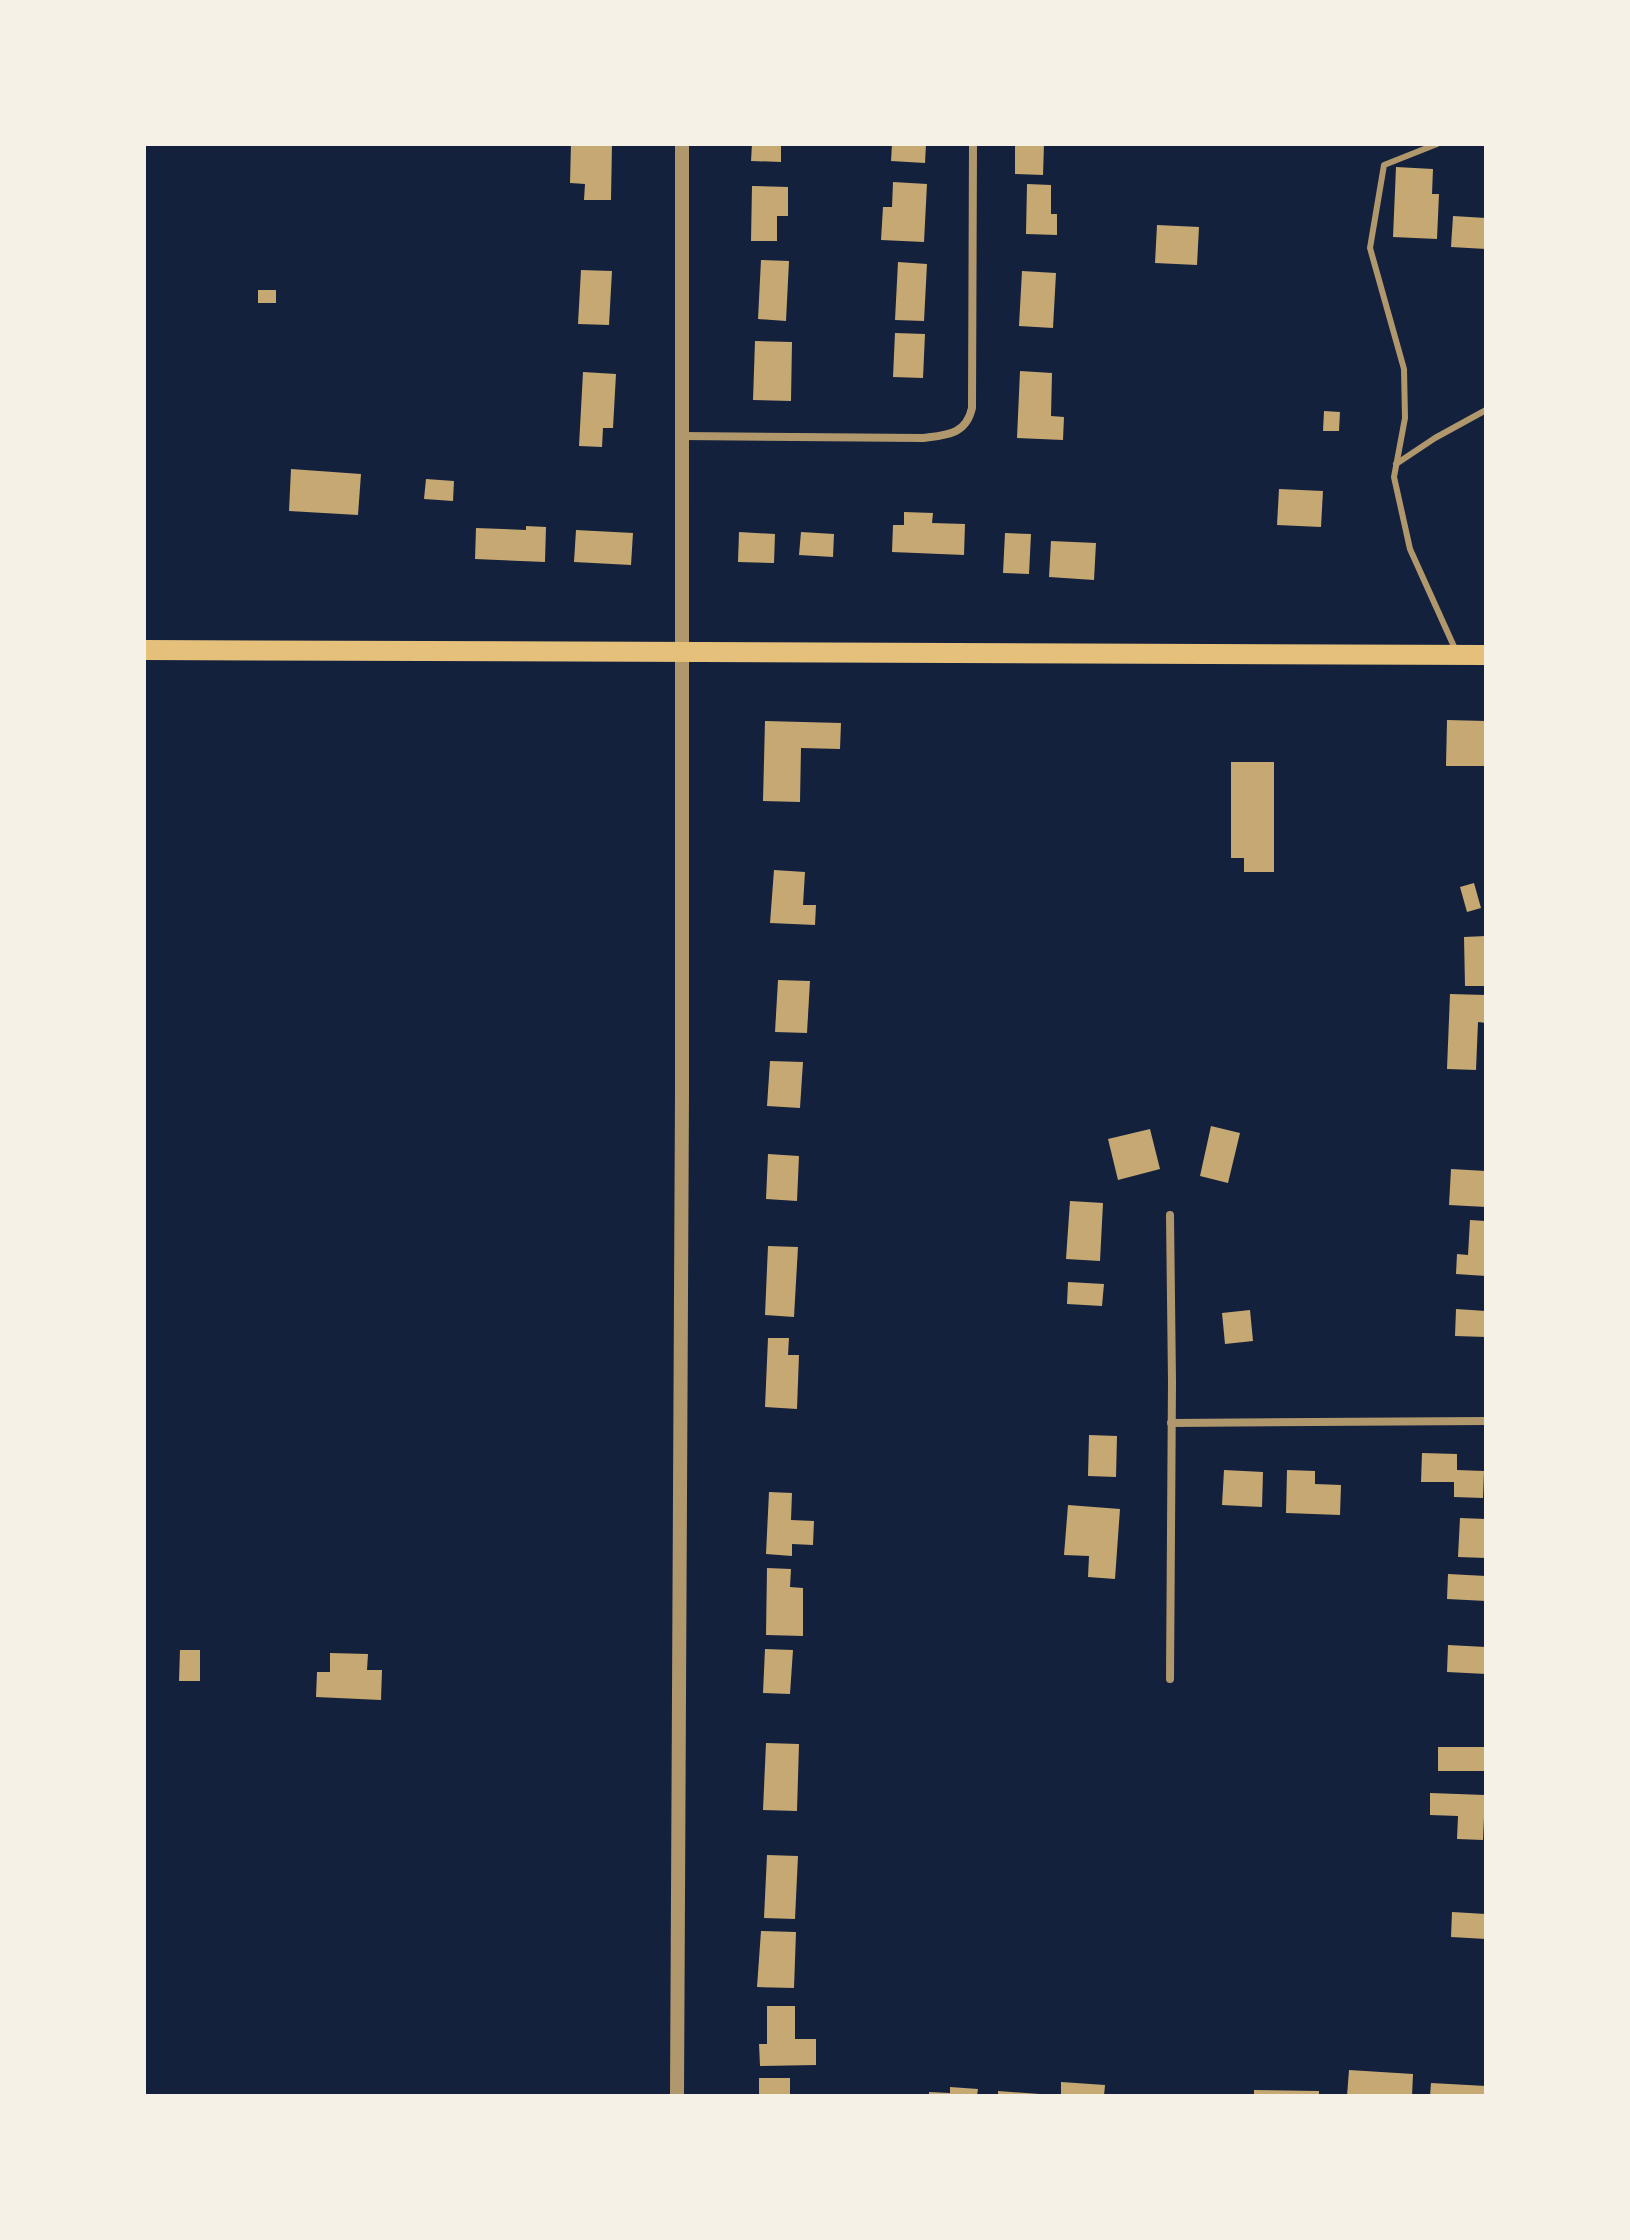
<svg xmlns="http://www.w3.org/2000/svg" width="1630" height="2240" font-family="'Times New Roman',serif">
<rect width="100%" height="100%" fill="#14213d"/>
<!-- building -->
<g fill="#c6a872">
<path d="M 571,144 L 612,144 L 611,200 L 584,200 L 585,184 L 570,183 Z"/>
<path d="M 752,144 L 781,144 L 781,162 L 751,161 Z"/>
<path d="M 892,144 L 926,144 L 925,163 L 891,161 Z"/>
<path d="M 1015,144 L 1044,144 L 1043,175 L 1015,174 Z"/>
<path d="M 1396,167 L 1433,169 L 1432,194 L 1439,194 L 1437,239 L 1393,237 Z"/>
<path d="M 893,182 L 927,184 L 924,242 L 881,240 L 883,207 L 892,207 Z"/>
<path d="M 1027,184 L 1051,185 L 1051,214 L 1057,214 L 1057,235 L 1026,234 Z"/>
<path d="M 752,186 L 788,187 L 788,216 L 777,216 L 777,241 L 751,241 Z"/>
<path d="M 1453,216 L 1486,218 L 1486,249 L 1451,247 Z"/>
<path d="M 1157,225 L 1199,227 L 1197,265 L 1155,263 Z"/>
<path d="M 761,260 L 789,261 L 786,321 L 758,319 Z"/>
<path d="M 898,262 L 927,264 L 924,321 L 895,320 Z"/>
<path d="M 581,270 L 612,271 L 609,325 L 578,324 Z"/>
<path d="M 1022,271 L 1056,273 L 1053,328 L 1019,326 Z"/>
<rect x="258" y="290" width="18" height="13"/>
<path d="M 895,333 L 925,334 L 923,378 L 893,377 Z"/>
<path d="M 755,341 L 792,342 L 791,401 L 753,400 Z"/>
<path d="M 1020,371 L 1052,373 L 1051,416 L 1064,417 L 1063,440 L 1017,438 Z"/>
<path d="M 583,372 L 616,374 L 613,428 L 603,428 L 602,447 L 579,446 Z"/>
<path d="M 1324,411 L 1340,412 L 1339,431 L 1323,431 Z"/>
<path d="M 291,469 L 361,474 L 358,515 L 289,511 Z"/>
<path d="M 426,479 L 454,481 L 453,501 L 424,499 Z"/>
<path d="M 1279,489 L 1323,491 L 1321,527 L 1277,525 Z"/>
<path d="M 904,512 L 933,513 L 932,523 L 965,524 L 964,555 L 892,552 L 893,525 L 904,525 Z"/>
<path d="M 526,526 L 546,527 L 545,562 L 475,559 L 476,528 L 526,530 Z"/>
<path d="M 576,530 L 633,533 L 631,565 L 574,562 Z"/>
<path d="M 739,532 L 775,534 L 774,563 L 738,562 Z"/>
<path d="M 801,532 L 834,534 L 833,557 L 799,555 Z"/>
<path d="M 1005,533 L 1031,534 L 1029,574 L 1003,573 Z"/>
<path d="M 1051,541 L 1096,543 L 1094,580 L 1049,577 Z"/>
<path d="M 1447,720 L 1486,721 L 1486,766 L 1446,766 Z"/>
<path d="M 765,721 L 841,723 L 840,749 L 801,748 L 800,802 L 763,801 Z"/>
<path d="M 1231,762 L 1274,762 L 1274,872 L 1244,872 L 1244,858 L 1231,858 Z"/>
<path d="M 774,870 L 805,872 L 803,905 L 816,905 L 815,925 L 770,923 Z"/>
<path d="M 1474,883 L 1481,908 L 1467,912 L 1460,887 Z"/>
<path d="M 1486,936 L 1486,986 L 1465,986 L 1464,937 Z"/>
<path d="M 778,980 L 810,981 L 807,1033 L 775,1032 Z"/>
<path d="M 1450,994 L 1486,995 L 1486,1023 L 1478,1022 L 1476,1070 L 1447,1069 Z"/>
<path d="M 770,1061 L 803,1062 L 800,1108 L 767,1106 Z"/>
<path d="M 1211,1126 L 1240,1133 L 1228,1183 L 1200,1176 Z"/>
<path d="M 1150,1129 L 1160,1169 L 1118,1180 L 1108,1139 Z"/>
<path d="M 768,1154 L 799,1156 L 797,1201 L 766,1199 Z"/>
<path d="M 1451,1169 L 1486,1171 L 1486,1207 L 1449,1205 Z"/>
<path d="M 1070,1201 L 1103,1203 L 1100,1261 L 1066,1259 Z"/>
<path d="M 1470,1220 L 1486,1221 L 1486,1276 L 1456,1274 L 1457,1254 L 1468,1255 Z"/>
<path d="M 768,1246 L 798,1247 L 794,1317 L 765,1315 Z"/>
<path d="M 1068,1282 L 1104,1284 L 1102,1306 L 1067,1304 Z"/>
<path d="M 1456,1309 L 1486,1311 L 1486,1337 L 1455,1336 Z"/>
<path d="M 1250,1310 L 1253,1341 L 1225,1344 L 1222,1313 Z"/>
<path d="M 768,1338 L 789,1338 L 788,1355 L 799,1355 L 797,1409 L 765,1407 Z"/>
<path d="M 1089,1435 L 1117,1436 L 1116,1477 L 1088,1476 Z"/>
<path d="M 1422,1453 L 1457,1454 L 1457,1470 L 1484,1471 L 1483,1498 L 1454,1497 L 1454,1482 L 1421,1482 Z"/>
<path d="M 1224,1470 L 1263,1472 L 1262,1507 L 1222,1505 Z"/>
<path d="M 1287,1470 L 1315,1471 L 1315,1484 L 1341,1485 L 1340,1515 L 1286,1513 Z"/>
<path d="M 769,1492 L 792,1493 L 791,1520 L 814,1521 L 813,1545 L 792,1544 L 792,1556 L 766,1554 Z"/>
<path d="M 1068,1505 L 1120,1509 L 1115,1579 L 1088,1577 L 1089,1556 L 1064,1555 Z"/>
<path d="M 1460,1518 L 1486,1519 L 1486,1558 L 1458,1557 Z"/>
<path d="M 767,1568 L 791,1569 L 790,1587 L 803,1588 L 803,1636 L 766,1635 Z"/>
<path d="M 1448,1574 L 1486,1576 L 1486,1601 L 1447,1599 Z"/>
<path d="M 1448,1645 L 1486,1647 L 1486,1674 L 1447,1672 Z"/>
<path d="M 765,1649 L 793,1650 L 790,1694 L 763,1693 Z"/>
<path d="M 180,1650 L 200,1650 L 200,1681 L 179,1681 Z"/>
<path d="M 330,1653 L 368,1654 L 367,1670 L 382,1670 L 381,1700 L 316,1697 L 317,1672 L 330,1672 Z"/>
<path d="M 766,1743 L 799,1744 L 797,1811 L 763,1810 Z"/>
<rect x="1438" y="1747" width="48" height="24"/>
<path d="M 1430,1793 L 1485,1795 L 1483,1840 L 1457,1839 L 1458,1816 L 1430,1815 Z"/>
<path d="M 767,1855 L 798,1856 L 795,1919 L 764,1918 Z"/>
<path d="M 1452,1912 L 1486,1914 L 1486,1939 L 1451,1937 Z"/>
<path d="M 761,1931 L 796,1932 L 794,1988 L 757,1987 Z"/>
<path d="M 767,2006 L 795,2006 L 795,2039 L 816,2039 L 816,2065 L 760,2066 L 759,2044 L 767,2044 Z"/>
<path d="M 1349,2070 L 1413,2074 L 1412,2096 L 1347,2096 Z"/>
<rect x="759" y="2078" width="31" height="18"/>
<path d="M 1061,2082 L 1105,2085 L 1104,2096 L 1061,2096 Z"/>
<path d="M 1431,2083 L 1486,2086 L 1486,2096 L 1430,2096 Z"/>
<path d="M 950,2087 L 978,2089 L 977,2096 L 929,2096 L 929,2092 L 950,2093 Z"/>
<path d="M 1254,2090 L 1319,2091 L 1319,2096 L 1254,2096 Z"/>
<path d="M 998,2091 L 1040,2094 L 1040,2096 L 998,2096 Z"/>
</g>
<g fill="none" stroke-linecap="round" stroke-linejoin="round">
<!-- service -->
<g stroke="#b1986c" stroke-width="6">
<path d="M 1437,144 L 1384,165 L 1370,248 L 1404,369 L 1405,418 L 1394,477 L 1410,549 L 1456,651"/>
<path d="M 1396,464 L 1435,438 L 1486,410"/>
</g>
<!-- minor -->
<g stroke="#b1986c" stroke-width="8">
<path d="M 682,436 L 923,438 C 946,435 966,435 972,408 L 973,144"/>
<path d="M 1170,1215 L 1172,1382 L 1170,1679"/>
<path d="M 1171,1423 L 1486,1421"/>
</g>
<!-- tertiary -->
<path stroke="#b1986c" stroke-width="14" d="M 677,2096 L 682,1094 L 682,144"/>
<!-- primary -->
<path stroke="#e5c07b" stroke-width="20" d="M 144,650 L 1486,655"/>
</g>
<!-- border -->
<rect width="1630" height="2240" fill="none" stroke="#f6f1e7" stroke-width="292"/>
</svg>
